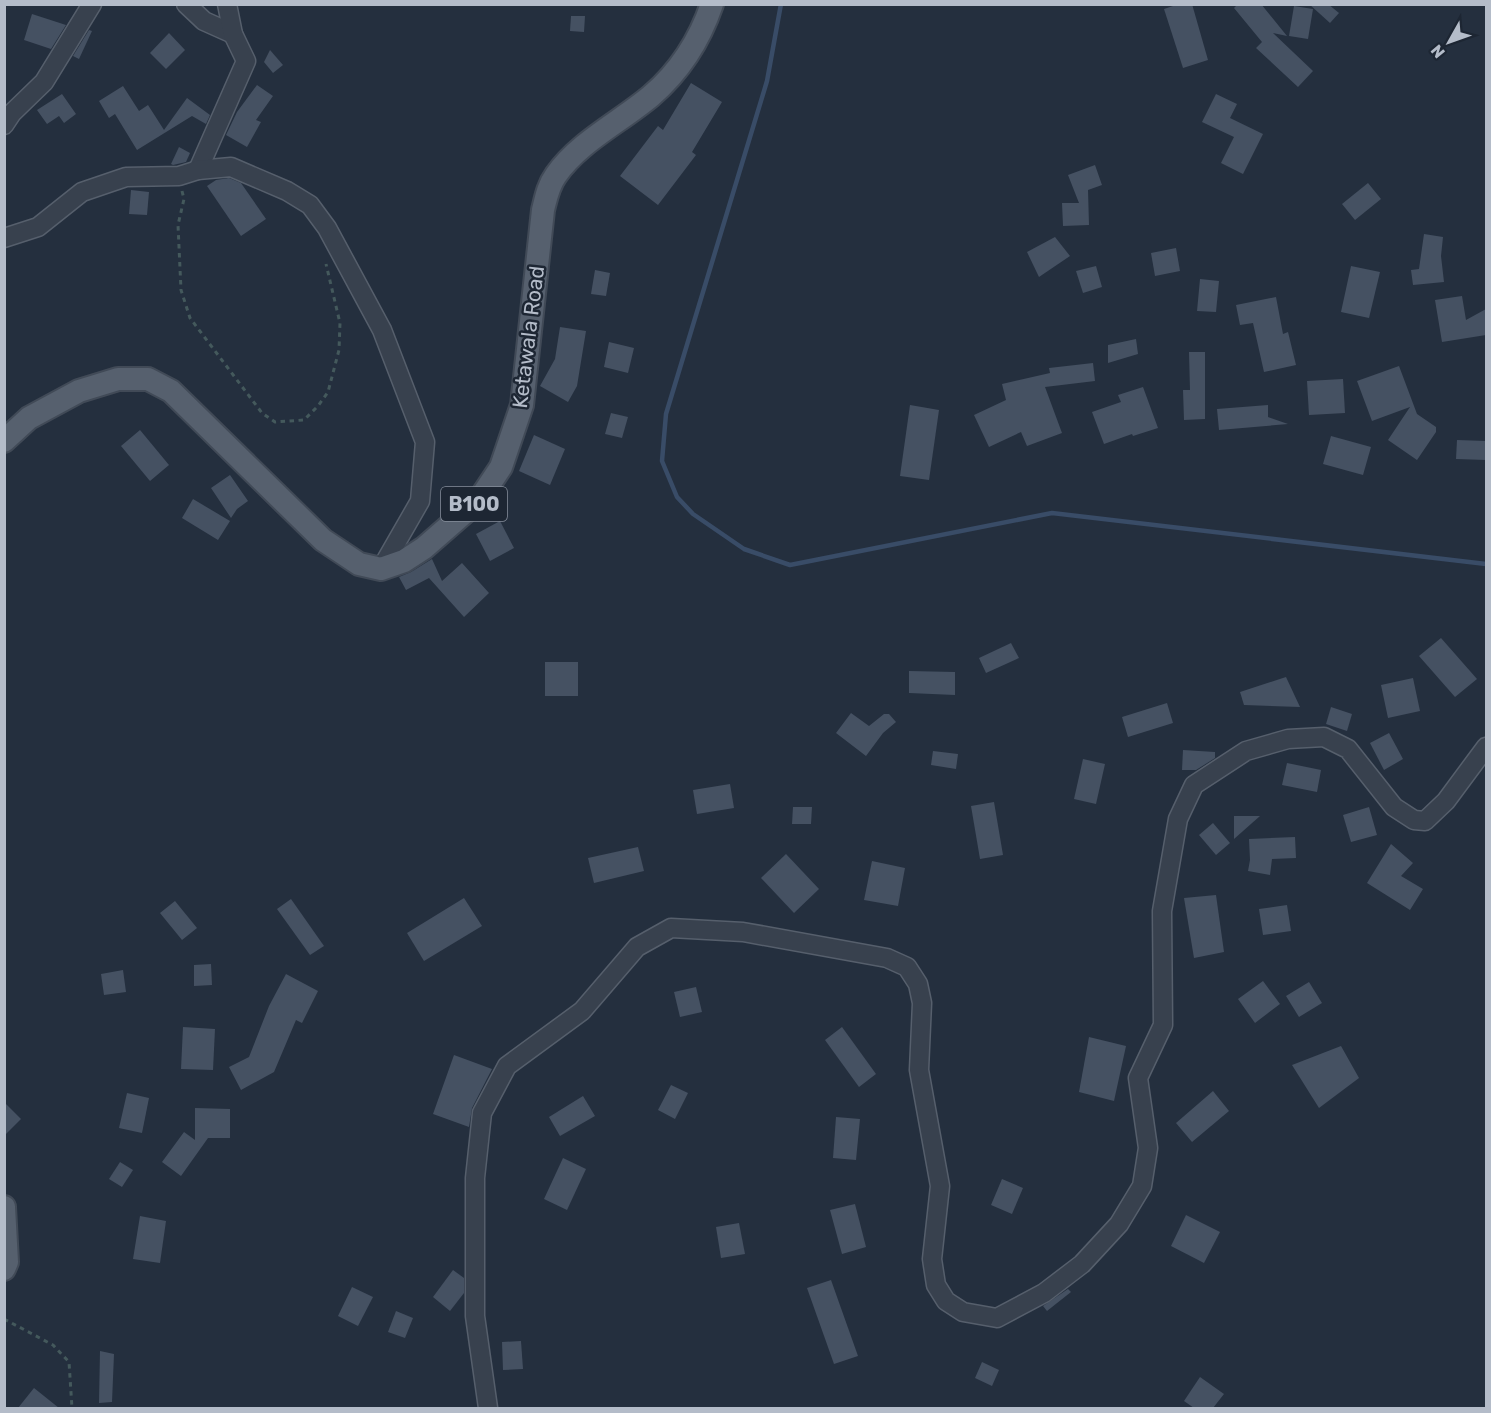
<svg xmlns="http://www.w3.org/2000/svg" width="1491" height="1413" font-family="Rubik,sans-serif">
<rect width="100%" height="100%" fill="#242f3e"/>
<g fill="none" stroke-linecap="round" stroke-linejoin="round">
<!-- stream -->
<path stroke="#394c67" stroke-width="4.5" d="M 781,4 L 767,81 L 666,414 L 662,461 L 677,497 L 693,514 L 744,549 L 790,565 L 1052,513 L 1486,564"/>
</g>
<!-- building -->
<g fill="#455162">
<path d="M 1179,4 L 1192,4 L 1208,60 L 1183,68 L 1164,9 Z"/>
<path d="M 1238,4 L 1261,4 L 1287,36 L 1273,33 L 1313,71 L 1298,87 L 1256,48 L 1262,42 L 1234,8 Z"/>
<path d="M 1309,4 L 1328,4 L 1339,13 L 1330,23 Z"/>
<path d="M 1294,6 L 1313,9 L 1308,39 L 1289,36 Z"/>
<path d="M 32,14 L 66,25 L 51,49 L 24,40 Z"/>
<path d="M 571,16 L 585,16 L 584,32 L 570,31 Z"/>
<path d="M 89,30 L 92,31 L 79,59 L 73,56 Z"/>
<path d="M 169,33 L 185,50 L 166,69 L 150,53 Z"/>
<path d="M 270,50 L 283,65 L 273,73 L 264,62 Z"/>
<path d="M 691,83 L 722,102 L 692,152 L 696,155 L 658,205 L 620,176 L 658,126 L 663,130 Z"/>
<path d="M 257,85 L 273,96 L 256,120 L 261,122 L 247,147 L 226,135 L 237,112 Z"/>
<path d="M 123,86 L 139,111 L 148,105 L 164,130 L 187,98 L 210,115 L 206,124 L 192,116 L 137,150 L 115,114 L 109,118 L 99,101 Z"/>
<path d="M 62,94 L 76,114 L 64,123 L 59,116 L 47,124 L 37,110 Z"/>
<path d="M 1216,94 L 1237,104 L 1230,118 L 1263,134 L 1243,174 L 1221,163 L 1234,137 L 1202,122 Z"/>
<path d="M 179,147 L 190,153 L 186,162 L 173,165 L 171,164 Z"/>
<path d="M 1095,165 L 1102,185 L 1088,190 L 1089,225 L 1063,226 L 1062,203 L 1079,203 L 1068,175 Z"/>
<path d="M 229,178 L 241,183 L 266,219 L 241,236 L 207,186 L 216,180 Z"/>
<path d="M 1368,183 L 1381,199 L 1355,220 L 1342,204 Z"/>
<path d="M 131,190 L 149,192 L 147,215 L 129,214 Z"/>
<path d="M 1424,234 L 1443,237 L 1441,256 L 1444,282 L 1413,285 L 1411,270 L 1419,269 Z"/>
<path d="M 1055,237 L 1070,256 L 1039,277 L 1027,252 Z"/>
<path d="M 1176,248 L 1180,271 L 1155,276 L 1151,253 Z"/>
<path d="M 1096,266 L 1102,287 L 1083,293 L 1076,271 Z"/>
<path d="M 1351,266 L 1380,272 L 1369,318 L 1341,312 Z"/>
<path d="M 595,270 L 610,273 L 606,296 L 591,294 Z"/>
<path d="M 1200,279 L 1219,281 L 1216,312 L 1197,311 Z"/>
<path d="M 1462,296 L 1466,320 L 1486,309 L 1486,335 L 1442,342 L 1435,300 Z"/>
<path d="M 1276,297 L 1283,334 L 1288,332 L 1296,365 L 1264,372 L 1253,323 L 1240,325 L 1236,305 Z"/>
<path d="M 560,327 L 586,331 L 577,386 L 568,402 L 540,386 L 555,359 Z"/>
<path d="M 1136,339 L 1138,354 L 1108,363 L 1108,345 Z"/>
<path d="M 609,342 L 634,348 L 628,373 L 604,367 Z"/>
<path d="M 1189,352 L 1205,352 L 1205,419 L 1184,420 L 1183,390 L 1190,390 Z"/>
<path d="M 1093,363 L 1095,381 L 1045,387 L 1062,433 L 1027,446 L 1021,432 L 989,447 L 974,415 L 1006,400 L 1002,384 L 1050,373 L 1049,368 Z"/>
<path d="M 1399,366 L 1417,414 L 1436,427 L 1436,432 L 1417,460 L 1388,440 L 1410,407 L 1372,421 L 1357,381 Z"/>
<path d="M 1343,379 L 1345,413 L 1309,415 L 1307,381 Z"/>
<path d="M 1143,387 L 1158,428 L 1133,436 L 1132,434 L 1104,444 L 1092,412 L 1121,402 L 1118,395 Z"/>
<path d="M 910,405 L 939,410 L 929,480 L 900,476 Z"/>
<path d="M 1268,405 L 1268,417 L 1288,424 L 1219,430 L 1217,409 Z"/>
<path d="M 611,413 L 628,417 L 622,438 L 605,434 Z"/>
<path d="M 140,430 L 169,465 L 150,481 L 121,446 Z"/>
<path d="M 534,435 L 565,449 L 550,485 L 519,471 Z"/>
<path d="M 1331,436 L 1371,447 L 1363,475 L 1323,464 Z"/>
<path d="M 1457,440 L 1486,441 L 1486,460 L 1456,459 Z"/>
<path d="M 230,475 L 248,501 L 237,509 L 231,518 L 211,488 Z"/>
<path d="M 193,499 L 230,521 L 218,540 L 182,518 Z"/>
<path d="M 500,521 L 514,548 L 490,561 L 476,534 Z"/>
<path d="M 432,559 L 442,581 L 462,563 L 489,593 L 464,617 L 429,578 L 406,590 L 399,577 L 411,572 Z"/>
<path d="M 1441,638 L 1477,679 L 1455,697 L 1419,656 Z"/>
<path d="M 1011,643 L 1019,658 L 986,673 L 979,658 Z"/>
<rect x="545" y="662" width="33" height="34"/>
<path d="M 909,671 L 955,672 L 955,695 L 909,693 Z"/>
<path d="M 1286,677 L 1300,707 L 1244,705 L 1240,692 Z"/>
<path d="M 1413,678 L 1420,711 L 1388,718 L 1381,685 Z"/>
<path d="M 1167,703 L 1173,723 L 1128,737 L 1122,717 Z"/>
<path d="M 1331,707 L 1352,714 L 1347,731 L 1326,724 Z"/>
<path d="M 851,713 L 869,726 L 884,714 L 889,714 L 896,722 L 883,733 L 866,756 L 836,733 Z"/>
<path d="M 1389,733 L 1403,759 L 1384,770 L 1370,743 Z"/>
<path d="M 1183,750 L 1215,752 L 1215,758 L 1196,770 L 1182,770 Z"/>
<path d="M 933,751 L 958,754 L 956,769 L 931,765 Z"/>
<path d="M 1083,759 L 1105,764 L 1096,804 L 1074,799 Z"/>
<path d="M 1287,763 L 1321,770 L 1317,792 L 1282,785 Z"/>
<path d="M 730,784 L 734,808 L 697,814 L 693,790 Z"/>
<path d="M 994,802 L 1003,855 L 980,859 L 971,806 Z"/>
<path d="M 793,807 L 812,807 L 811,824 L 792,824 Z"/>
<path d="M 1369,807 L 1377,835 L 1351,842 L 1343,815 Z"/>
<path d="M 1234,816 L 1260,816 L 1234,839 Z"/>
<path d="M 1213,823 L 1230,843 L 1216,855 L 1199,835 Z"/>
<path d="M 1295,837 L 1296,858 L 1272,859 L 1270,875 L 1248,871 L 1250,860 L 1249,839 Z"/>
<path d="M 1391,844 L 1413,863 L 1401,876 L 1423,889 L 1410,910 L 1367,883 Z"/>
<path d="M 638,847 L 644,871 L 594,883 L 588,858 Z"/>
<path d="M 786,854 L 819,889 L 794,913 L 761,878 Z"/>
<path d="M 872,861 L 905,868 L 898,906 L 864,900 Z"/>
<path d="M 1216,895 L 1224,952 L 1194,958 L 1184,898 Z"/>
<path d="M 464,898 L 482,926 L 424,961 L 407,933 Z"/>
<path d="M 291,899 L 324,946 L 310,955 L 277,909 Z"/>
<path d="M 175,901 L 197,928 L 182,940 L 160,913 Z"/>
<path d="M 1287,905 L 1291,931 L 1263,935 L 1259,909 Z"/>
<path d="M 211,964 L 212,985 L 194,986 L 194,965 Z"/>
<path d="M 123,970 L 126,992 L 104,995 L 101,974 Z"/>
<path d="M 286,974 L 318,991 L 302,1023 L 296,1020 L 274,1072 L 241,1090 L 229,1067 L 249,1057 L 269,1006 Z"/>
<path d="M 1263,981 L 1280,1004 L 1255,1023 L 1238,999 Z"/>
<path d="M 1309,982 L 1322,1003 L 1299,1017 L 1286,996 Z"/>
<path d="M 696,987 L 702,1012 L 680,1017 L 674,992 Z"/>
<path d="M 183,1027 L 215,1029 L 213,1070 L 181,1069 Z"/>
<path d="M 842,1027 L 876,1074 L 859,1087 L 825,1040 Z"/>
<path d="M 1089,1037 L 1126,1046 L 1114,1101 L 1079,1092 Z"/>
<path d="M 1341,1046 L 1359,1078 L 1319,1108 L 1292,1065 Z"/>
<path d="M 454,1055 L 492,1069 L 472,1108 L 469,1127 L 433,1114 Z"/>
<path d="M 671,1085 L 688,1093 L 675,1119 L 658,1110 Z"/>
<path d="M 1213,1091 L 1229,1111 L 1192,1142 L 1176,1123 Z"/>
<path d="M 127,1093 L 149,1098 L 142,1133 L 119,1128 Z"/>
<path d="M 583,1096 L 595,1116 L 560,1136 L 549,1117 Z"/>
<path d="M 4,1102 L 21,1119 L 4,1136 Z"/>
<path d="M 195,1108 L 230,1109 L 230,1138 L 208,1138 L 181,1176 L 162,1162 L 184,1132 L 195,1140 Z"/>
<path d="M 836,1117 L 860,1119 L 856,1160 L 833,1158 Z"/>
<path d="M 563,1158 L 586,1169 L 567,1210 L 544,1199 Z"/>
<path d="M 120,1162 L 133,1170 L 122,1187 L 109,1179 Z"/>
<path d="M 1002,1179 L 1023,1188 L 1012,1214 L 991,1205 Z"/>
<path d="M 855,1204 L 866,1247 L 842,1254 L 830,1210 Z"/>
<path d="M 1186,1215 L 1220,1232 L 1204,1263 L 1171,1246 Z"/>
<path d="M 140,1216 L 166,1221 L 160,1263 L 133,1259 Z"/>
<path d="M 739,1223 L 745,1254 L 721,1258 L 716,1227 Z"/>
<path d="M 453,1270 L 464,1278 L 464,1293 L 450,1311 L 433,1297 Z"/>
<path d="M 831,1280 L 858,1356 L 834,1364 L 807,1288 Z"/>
<path d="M 352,1287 L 373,1297 L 358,1326 L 338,1316 Z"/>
<path d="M 1068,1289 L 1071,1292 L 1047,1311 L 1043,1306 Z"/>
<path d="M 396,1311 L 413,1318 L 405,1338 L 388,1332 Z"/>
<path d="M 521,1341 L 523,1369 L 503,1370 L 502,1342 Z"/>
<path d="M 100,1351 L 114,1354 L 112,1402 L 99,1403 Z"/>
<path d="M 982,1362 L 999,1370 L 992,1386 L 975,1378 Z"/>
<path d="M 1200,1377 L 1224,1394 L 1213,1408 L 1194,1408 L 1184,1401 Z"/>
<path d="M 34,1388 L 59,1408 L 18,1408 Z"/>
</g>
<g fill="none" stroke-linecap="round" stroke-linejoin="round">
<!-- minor casing -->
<g stroke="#565f6c" stroke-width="21">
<g id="minor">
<path d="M 186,4 L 204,21 L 233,34"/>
<path d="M 4,125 L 12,113 L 44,82 L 92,4"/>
<path d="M 198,170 L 246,61 L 233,34 L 227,4"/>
<path d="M 4,238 L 38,227 L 82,192 L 126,177 L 179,176 L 198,170 L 231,167 L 287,191 L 310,205 L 327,228 L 382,330 L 425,442 L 420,501 L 381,569"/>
<path d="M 488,1408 L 475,1316 L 475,1178 L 482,1113 L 507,1066 L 582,1011 L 637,947 L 671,928 L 743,932 L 887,958 L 907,967 L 918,984 L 922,1003 L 919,1070 L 940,1186 L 932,1259 L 936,1285 L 946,1301 L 963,1312 L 997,1318 L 1044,1293 L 1082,1264 L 1119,1224 L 1142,1186 L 1148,1148 L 1138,1078 L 1163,1025 L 1162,911 L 1178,819 L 1194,785 L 1246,751 L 1288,739 L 1324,737 L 1348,749 L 1394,807 L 1414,820 L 1425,821 L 1446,801 L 1486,747"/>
</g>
</g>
<!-- major casing -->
<g stroke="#414a57" stroke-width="26">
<g id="major">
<path d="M 4,441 L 29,418 L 79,391 L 118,379 L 148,379 L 171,391 L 323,540 L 359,564 L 381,569 L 404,561 L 424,548 L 479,500 L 501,467 L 522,405 L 543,210 C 546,198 548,186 556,175 C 579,142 620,122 651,96 C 679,72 700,39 712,4"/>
<path d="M 4,1207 L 7,1262 L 4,1269"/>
</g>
</g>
<!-- path -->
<g stroke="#44595c" stroke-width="3" stroke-dasharray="4.5 4.5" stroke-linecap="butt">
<path d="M 182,191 L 184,199 L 178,225 L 181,290 L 190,318 L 262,413 L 275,422 L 304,420 L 318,406 L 328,392 L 339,350 L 340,323 L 326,264"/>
<path d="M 4,1319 L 53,1345 L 69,1362 L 72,1408"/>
</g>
<!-- minor -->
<use href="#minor" stroke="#38414e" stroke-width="18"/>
<!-- major -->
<use href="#major" stroke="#56606e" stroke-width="22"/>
</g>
<g text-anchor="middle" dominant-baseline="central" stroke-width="5" stroke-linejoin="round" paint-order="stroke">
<!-- shield labels -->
<rect fill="#1d2633" stroke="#878f9c" stroke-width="1.5" x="441" y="487" width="66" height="34" rx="4.5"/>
<g font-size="20" font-weight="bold" fill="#b4bcc9">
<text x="474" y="504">B100</text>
</g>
<!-- street labels -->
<g font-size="21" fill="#b4bcc9" stroke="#1d2633">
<text transform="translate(528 337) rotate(-83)">Ketawala Road</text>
</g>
</g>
<!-- border -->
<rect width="1491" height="1413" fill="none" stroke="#b4bcc9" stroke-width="12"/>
<!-- north arrow -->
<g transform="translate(1449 42) rotate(230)" stroke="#1d2633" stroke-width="4.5" paint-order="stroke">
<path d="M0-4.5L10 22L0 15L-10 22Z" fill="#b4bcc9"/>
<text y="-9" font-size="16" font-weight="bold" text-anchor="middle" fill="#b4bcc9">N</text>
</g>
</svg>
